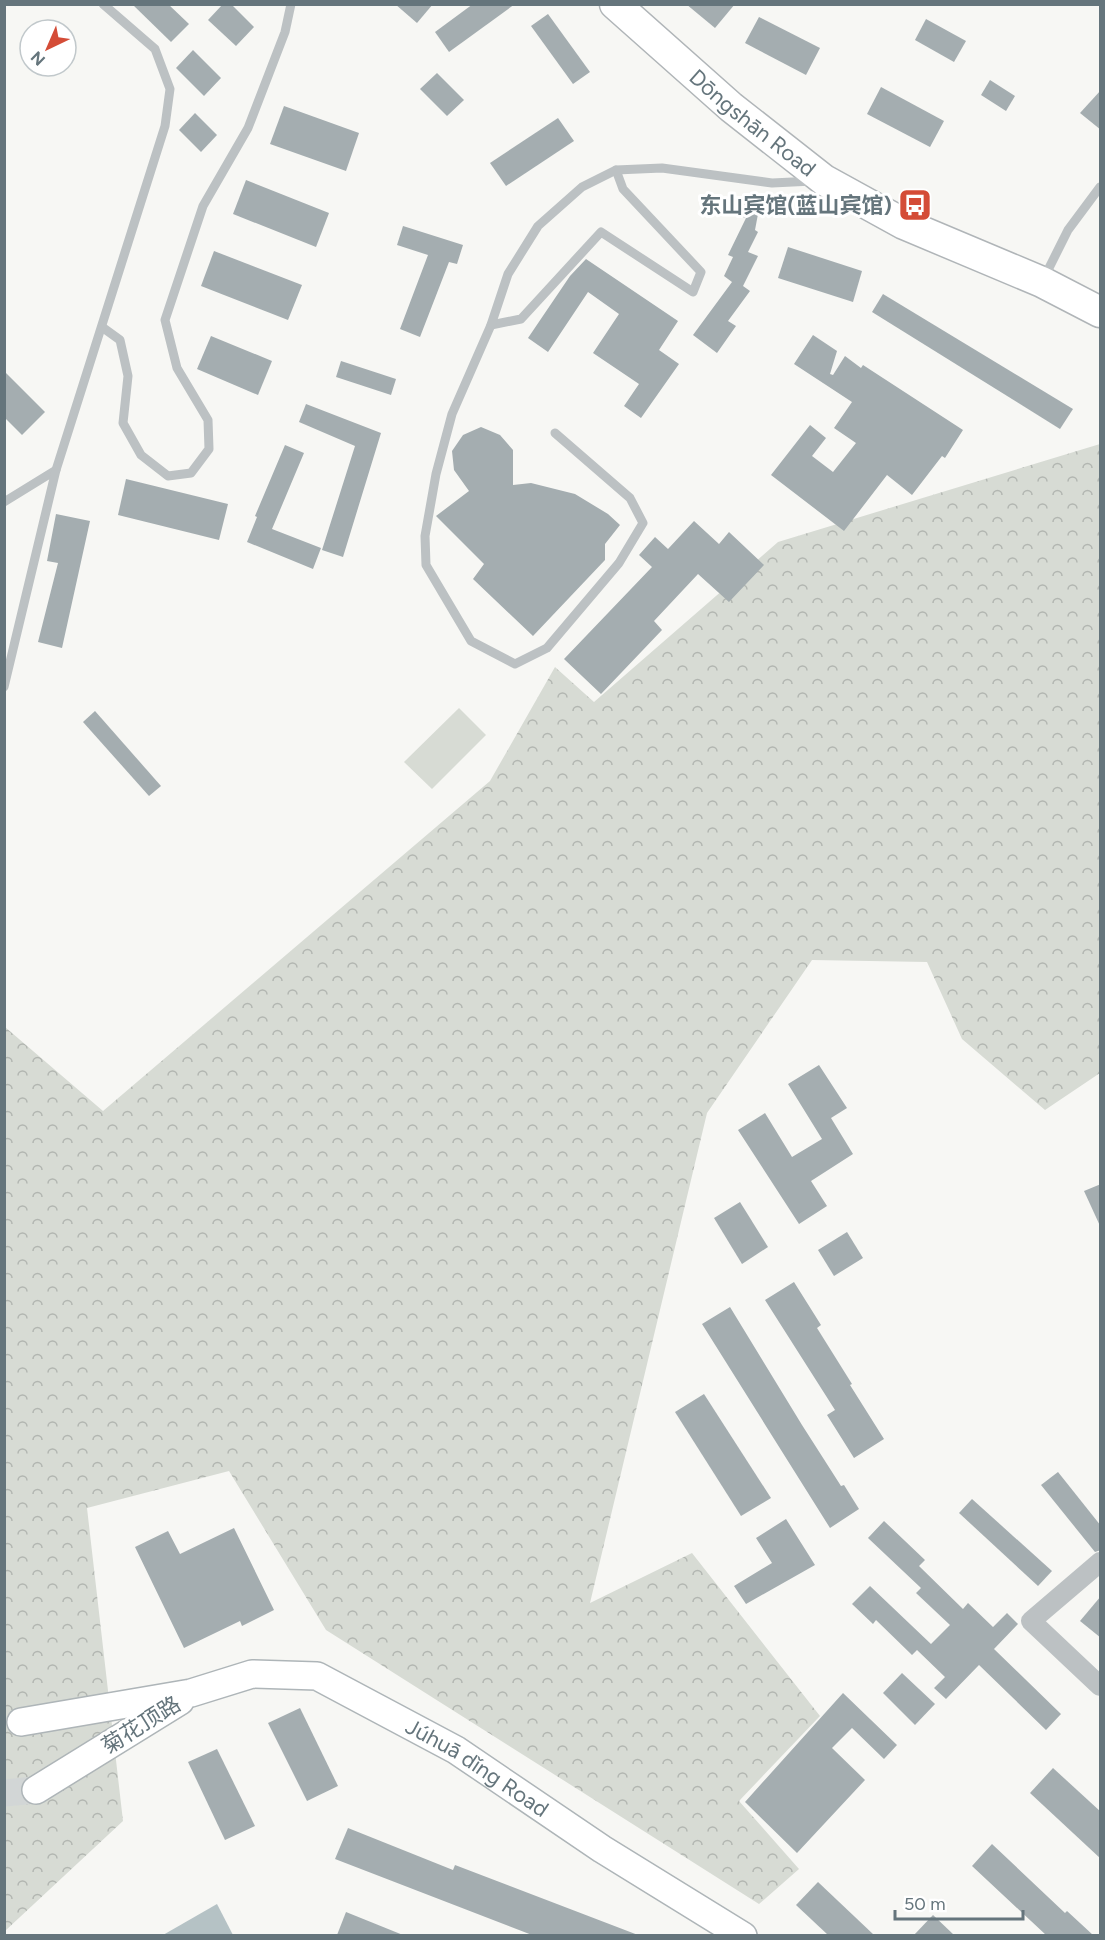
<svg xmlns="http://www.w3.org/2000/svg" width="1105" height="1940" font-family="Figtree,'Noto Sans SC',sans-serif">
<defs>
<pattern id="forest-crowns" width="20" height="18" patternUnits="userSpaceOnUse" patternTransform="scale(1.5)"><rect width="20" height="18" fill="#d7dbd4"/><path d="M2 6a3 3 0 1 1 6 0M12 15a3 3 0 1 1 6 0" fill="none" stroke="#b2b6b1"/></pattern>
</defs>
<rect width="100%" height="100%" fill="#f7f7f4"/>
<!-- forest -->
<path fill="url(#forest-crowns)" d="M 1100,444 L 1100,1073 L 1045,1110 L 962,1039 L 927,962 L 812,960 L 707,1113 L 590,1603 L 692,1553 L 820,1716 L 739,1801 L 799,1869 L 759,1904 L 326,1630 L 229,1471 L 87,1508 L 123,1821 L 5,1931 L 5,1027 L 103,1111 L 490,781 L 555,667 L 594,702 L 778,542 Z"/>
<!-- pitch -->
<path fill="#d7dbd4" d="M 459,708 L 486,735 L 432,789 L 404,762 Z"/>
<!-- water -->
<path fill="#b5c2c5" d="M 217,1904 L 233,1935 L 163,1935 Z"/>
<!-- building -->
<g fill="#a4adb0">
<path d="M 132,4 L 168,4 L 189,24 L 171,42 Z"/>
<path d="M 223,4 L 231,4 L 254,27 L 236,46 L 208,20 Z"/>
<path d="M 395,4 L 433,4 L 417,23 Z"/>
<path d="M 473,4 L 515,4 L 449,52 L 435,32 Z"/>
<path d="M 686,4 L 735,4 L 715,28 Z"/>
<path d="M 548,14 L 590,72 L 573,84 L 531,26 Z"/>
<path d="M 759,17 L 820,48 L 806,75 L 745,43 Z"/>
<path d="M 926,19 L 966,41 L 954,62 L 915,40 Z"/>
<path d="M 193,50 L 221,78 L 204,96 L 176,68 Z"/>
<path d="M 437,73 L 464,100 L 447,116 L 420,89 Z"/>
<path d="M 990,80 L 1015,96 L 1006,111 L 981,95 Z"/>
<path d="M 881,87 L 944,121 L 930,147 L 867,114 Z"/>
<path d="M 1101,90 L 1101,130 L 1080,113 Z"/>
<path d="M 284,106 L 359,133 L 346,171 L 270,144 Z"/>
<path d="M 195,113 L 217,135 L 201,152 L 179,130 Z"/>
<path d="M 558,118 L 574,141 L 506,186 L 490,163 Z"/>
<path d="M 246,180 L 329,213 L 316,247 L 233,214 Z"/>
<path d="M 757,196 L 761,198 L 755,230 L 758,232 L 748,252 L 758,256 L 743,286 L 750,291 L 728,321 L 736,326 L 717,353 L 693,335 L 732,282 L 724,276 L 733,257 L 728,255 L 746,218 L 735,215 L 739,197 L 755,200 Z"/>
<path d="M 403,226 L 463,245 L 457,264 L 449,262 L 420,337 L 400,329 L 428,255 L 397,245 Z"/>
<path d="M 788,247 L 862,271 L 853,302 L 778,278 Z"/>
<path d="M 214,251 L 302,285 L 288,320 L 201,286 Z"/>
<path d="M 586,259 L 678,321 L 659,350 L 679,364 L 641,418 L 624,406 L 639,384 L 593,353 L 619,314 L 588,292 L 548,352 L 528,338 L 570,276 Z"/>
<path d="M 883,294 L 1073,409 L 1060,429 L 872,312 Z"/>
<path d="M 813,335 L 837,351 L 830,374 L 833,375 L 845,356 L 861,368 L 863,365 L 963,430 L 945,458 L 942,456 L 912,495 L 887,475 L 844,531 L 771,475 L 810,425 L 826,438 L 812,456 L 833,472 L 856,443 L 834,428 L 852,402 L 794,364 Z"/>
<path d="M 211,336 L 272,361 L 258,395 L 197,369 Z"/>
<path d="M 341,361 L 396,379 L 391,395 L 336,377 Z"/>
<path d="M 4,371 L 45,412 L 22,435 L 4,417 Z"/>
<path d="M 306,404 L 381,433 L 343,557 L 322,550 L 355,446 L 299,422 Z"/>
<path d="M 481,427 L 500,435 L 513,450 L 513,485 L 531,483 L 575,494 L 608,514 L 620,525 L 605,544 L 605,560 L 533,636 L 473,579 L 484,564 L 436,516 L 469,491 L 454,470 L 452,451 L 463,435 Z"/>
<path d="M 285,445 L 304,453 L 272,529 L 321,548 L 313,569 L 247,542 L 257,517 L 255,516 Z"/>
<path d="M 126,479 L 228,504 L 219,540 L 118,515 Z"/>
<path d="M 56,514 L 90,521 L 62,648 L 38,642 L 58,563 L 47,561 Z"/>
<path d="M 694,521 L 719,544 L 729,532 L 764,565 L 729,602 L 698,574 L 654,621 L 662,630 L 601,694 L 564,659 L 652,567 L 639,555 L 655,537 L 668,549 Z"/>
<path d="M 95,711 L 161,786 L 149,796 L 83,722 Z"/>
<path d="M 819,1065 L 847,1108 L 831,1118 L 853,1154 L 811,1181 L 827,1206 L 799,1224 L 738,1130 L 765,1113 L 792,1157 L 822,1139 L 788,1084 Z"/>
<path d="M 1101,1184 L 1101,1228 L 1084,1191 Z"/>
<path d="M 740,1202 L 768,1247 L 742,1264 L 714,1218 Z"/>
<path d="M 847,1232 L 863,1258 L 834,1276 L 818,1250 Z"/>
<path d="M 794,1282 L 821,1325 L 817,1328 L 852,1384 L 850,1385 L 884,1439 L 854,1458 L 827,1415 L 835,1410 L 765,1300 Z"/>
<path d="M 730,1307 L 802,1425 L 841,1486 L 844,1485 L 859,1509 L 830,1528 L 702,1324 Z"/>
<path d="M 704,1394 L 771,1498 L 741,1516 L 675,1412 Z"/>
<path d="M 1058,1472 L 1101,1526 L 1101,1550 L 1095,1552 L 1041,1485 Z"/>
<path d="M 972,1499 L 1052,1571 L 1038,1586 L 959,1513 Z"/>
<path d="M 786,1519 L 815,1565 L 746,1604 L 734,1586 L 772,1563 L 756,1538 Z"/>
<path d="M 884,1521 L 925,1560 L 919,1566 L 963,1609 L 968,1603 L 993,1627 L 1007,1613 L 1018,1624 L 994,1649 L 1061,1714 L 1046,1730 L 979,1665 L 946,1699 L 934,1688 L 945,1677 L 917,1650 L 912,1655 L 876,1620 L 873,1624 L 852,1604 L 870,1586 L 931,1644 L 950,1625 L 916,1593 L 921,1588 L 868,1538 Z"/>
<path d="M 234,1528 L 274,1610 L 242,1626 L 240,1621 L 184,1648 L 135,1547 L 168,1531 L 180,1554 Z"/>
<path d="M 1101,1596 L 1101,1638 L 1080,1621 Z"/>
<path d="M 902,1673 L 935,1704 L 915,1725 L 883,1693 Z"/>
<path d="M 843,1693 L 897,1745 L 884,1759 L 852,1728 L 832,1748 L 865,1780 L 797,1853 L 745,1802 Z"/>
<path d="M 300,1708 L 338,1786 L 307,1801 L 268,1723 Z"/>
<path d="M 217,1749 L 255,1826 L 225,1840 L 188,1762 Z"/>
<path d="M 1053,1768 L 1101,1812 L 1101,1859 L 1030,1793 Z"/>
<path d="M 348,1828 L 453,1870 L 455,1865 L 638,1935 L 532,1935 L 335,1859 Z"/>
<path d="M 992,1844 L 1065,1913 L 1067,1911 L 1093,1935 L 1046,1935 L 972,1866 Z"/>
<path d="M 818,1882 L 874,1935 L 828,1935 L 796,1905 Z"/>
<path d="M 346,1912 L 403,1935 L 337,1935 Z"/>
<path d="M 933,1915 L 954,1935 L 914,1935 Z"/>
</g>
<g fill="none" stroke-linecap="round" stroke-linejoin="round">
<!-- secondary-tunnel -->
<path stroke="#d2d6d6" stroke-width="27" stroke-dasharray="27 14" stroke-linecap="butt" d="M 4,1793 L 36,1790"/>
<!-- secondary casing -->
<g stroke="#aeb5b8" stroke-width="30">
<g id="secondary">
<path id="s1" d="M 21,1722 L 191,1693 L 252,1674 L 317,1676 L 456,1750 L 602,1849 L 743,1936"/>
<path d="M 36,1790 L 180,1701"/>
</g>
</g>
<!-- primary casing -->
<g stroke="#b0b5b8" stroke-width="33">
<g id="primary">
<path id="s2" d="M 615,4 L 731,107 L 824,180 L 904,224 L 1042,282 L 1100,312"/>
</g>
</g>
<!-- lane -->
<g stroke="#bcc1c3" stroke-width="9">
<path d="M 1043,280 L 1068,230 L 1100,187"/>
<path d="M 491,325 L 521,319 L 601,232 L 693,292 L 701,272 L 623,189 L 616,170"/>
<path d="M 102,327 L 120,340 L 128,376 L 123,423 L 141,455 L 168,476 L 191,473 L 209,449 L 208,420 L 177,368 L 165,320 L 203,206 L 248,128 L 285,32 L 291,4"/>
<path d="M 555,433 L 630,498 L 643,523 L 619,563 L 547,648 L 515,664 L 471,641 L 426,565 L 425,536 L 436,474 L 452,414 L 491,325 L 508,274 L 538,226 L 582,187 L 616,170 L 662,168 L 772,183 L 813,181"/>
<path d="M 4,502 L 56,470"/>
<path d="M 4,687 L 56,470 L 165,126 L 170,89 L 155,49 L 103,4"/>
</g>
<!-- street -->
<path stroke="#bcc1c3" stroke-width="20" d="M 1100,1562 L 1031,1621 L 1100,1686"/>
<!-- secondary -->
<use href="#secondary" stroke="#fff" stroke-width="27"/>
<!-- primary -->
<use href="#primary" stroke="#fff" stroke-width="30"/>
</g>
<!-- icons -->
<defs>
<g id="bus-square" transform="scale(1.725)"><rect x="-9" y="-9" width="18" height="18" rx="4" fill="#d44c37" stroke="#fff"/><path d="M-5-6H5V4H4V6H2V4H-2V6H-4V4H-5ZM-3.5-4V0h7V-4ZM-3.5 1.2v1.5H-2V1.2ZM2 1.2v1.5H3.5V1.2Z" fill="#fff"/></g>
</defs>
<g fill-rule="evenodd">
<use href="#bus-square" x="915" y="205"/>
</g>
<g text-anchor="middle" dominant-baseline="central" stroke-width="6" stroke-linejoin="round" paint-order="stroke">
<!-- street labels -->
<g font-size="22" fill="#65757c" stroke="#fff">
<text stroke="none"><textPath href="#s2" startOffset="182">Dōngshān Road</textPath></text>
<text transform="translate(141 1725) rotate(-32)">菊花顶路</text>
<text stroke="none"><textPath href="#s1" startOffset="486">Júhuā dǐng Road</textPath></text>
</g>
<!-- poi labels -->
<g font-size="22" font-weight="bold" fill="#65757c" stroke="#fff" text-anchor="end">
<text x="892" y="205">东山宾馆(蓝山宾馆)</text>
</g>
</g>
<!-- border -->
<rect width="1105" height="1940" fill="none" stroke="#65757c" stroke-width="12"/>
<!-- north arrow -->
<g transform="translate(48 48) rotate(224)"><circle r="28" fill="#ffffff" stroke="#c1c8cb" stroke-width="1.5"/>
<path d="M0-4.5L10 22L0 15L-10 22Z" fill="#d44c37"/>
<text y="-9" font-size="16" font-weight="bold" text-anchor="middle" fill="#65757c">N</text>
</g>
<!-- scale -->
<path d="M895 1910v9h128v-9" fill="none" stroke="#65757c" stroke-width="3"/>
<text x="904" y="1910" font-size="18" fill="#65757c" stroke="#ffffff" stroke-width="4.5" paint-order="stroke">50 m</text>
</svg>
